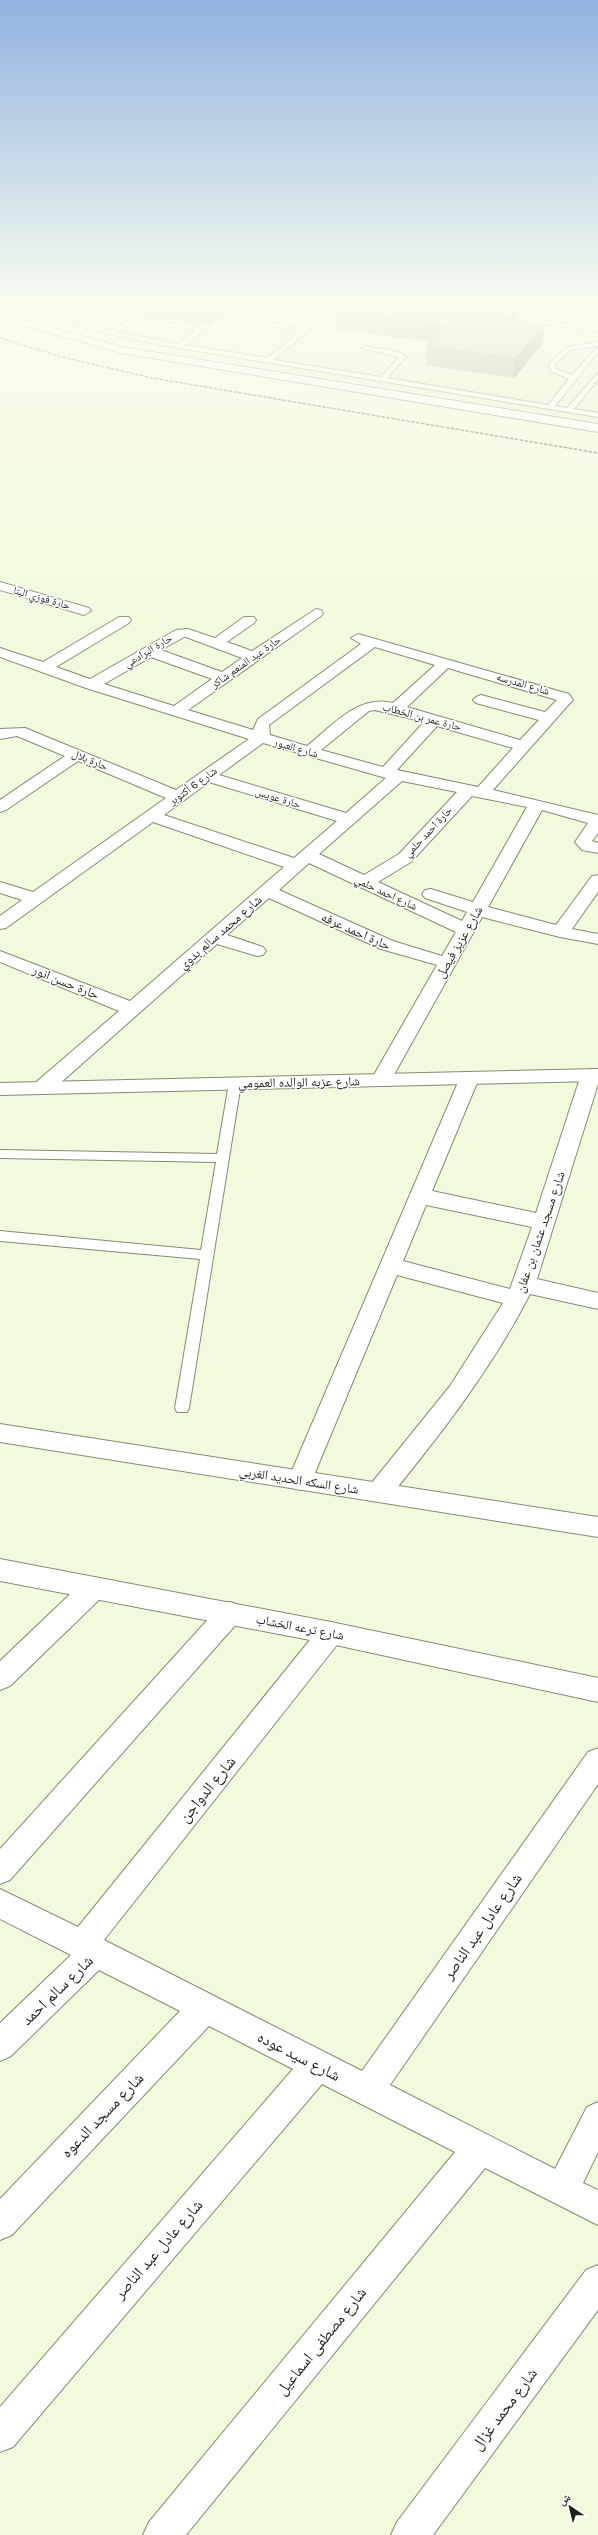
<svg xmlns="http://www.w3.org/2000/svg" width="598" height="2535" font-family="Karla,'Noto Naskh Arabic',sans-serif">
<rect width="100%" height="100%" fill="#f1fadc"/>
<!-- built -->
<path fill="#e6f0cb" d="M 0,307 L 598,307 L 598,422 L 157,350 L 53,326 L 8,313 L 0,310 Z"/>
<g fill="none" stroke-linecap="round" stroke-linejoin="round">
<!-- lane casing -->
<g stroke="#848b71" stroke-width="2">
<g id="lane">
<path d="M 12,307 L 21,307 L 83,324 L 109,307 L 116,307 L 89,325 L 111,330 L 134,317 L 200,327 L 203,329 L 201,333 L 185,345 L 267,358 L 298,333 L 250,319 L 244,313 L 246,307 L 252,307 L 250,313 L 254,317 L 301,330 L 321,314 L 325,307 L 331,307 L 325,316 L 274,360 L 381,377 L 399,357 L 362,348 L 365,346 L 399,352 L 406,357 L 387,378 L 548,405 L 569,379 L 551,371 L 549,364 L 567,347 L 598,342 L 598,346 L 571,350 L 554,365 L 556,369 L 572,375 L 598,346 L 598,352 L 555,406 L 567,408 L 598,373 L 598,379 L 574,409 L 598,413 L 598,417 L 155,344 L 109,334 ZM 135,321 L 196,330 L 178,344 L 118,332 Z"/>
<path d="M 545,307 L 551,307 L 539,320 L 598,327 L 598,331 L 497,318 L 500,316 L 533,320 Z"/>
<path d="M 235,1079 L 241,1083 L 189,1408 L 187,1412 L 177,1412 L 175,1408 L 200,1259 L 0,1241 L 0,1231 L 201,1250 L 216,1162 L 0,1158 L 0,1150 L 217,1154 L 229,1083 Z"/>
</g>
</g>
<!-- street casing -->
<g stroke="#848b71" stroke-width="2">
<g id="street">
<path d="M 0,313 L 122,347 L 598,424 L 598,432 L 122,353 L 0,319 Z"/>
<path d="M 0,582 L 89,608 L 91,611 L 84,615 L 0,590 Z"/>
<path d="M 316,609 L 321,610 L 323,613 L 321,616 L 188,710 L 253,730 L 258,719 L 361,644 L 351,638 L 358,634 L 569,694 L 573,700 L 570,703 L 493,790 L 598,815 L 598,833 L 592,841 L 598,843 L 598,853 L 582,850 L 575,842 L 588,823 L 542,810 L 488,907 L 556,925 L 592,876 L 598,875 L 598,892 L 572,929 L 598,934 L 598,944 L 560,937 L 482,917 L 391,1080 L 388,1085 L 381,1086 L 374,1085 L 371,1080 L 437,965 L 381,949 L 269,898 L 227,935 L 263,947 L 266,951 L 263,955 L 257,956 L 217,944 L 49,1093 L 42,1094 L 35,1093 L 32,1088 L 35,1083 L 119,1011 L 0,962 L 0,951 L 130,1001 L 284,867 L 153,822 L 6,928 L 0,929 L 0,916 L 22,900 L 0,893 L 0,882 L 33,892 L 166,798 L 78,761 L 6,810 L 0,812 L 0,800 L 65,756 L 17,736 L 0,739 L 0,729 L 25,728 L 176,790 L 249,739 L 86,688 L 0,657 L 0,648 L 43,662 L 119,617 L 129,617 L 131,620 L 129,623 L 56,667 L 90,679 L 176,630 L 188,629 L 215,638 L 244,617 L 254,617 L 256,620 L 254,623 L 227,642 L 252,651 ZM 184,637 L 186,637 L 242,658 L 222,672 L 161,650 ZM 375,647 L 435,665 L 393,703 C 358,694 332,726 307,746 L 270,735 L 269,725 ZM 151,657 L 212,679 L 174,706 L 104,684 ZM 448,668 L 557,700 L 545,712 L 481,695 L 476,697 L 473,700 L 476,703 L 539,720 L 520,740 L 407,707 ZM 375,710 L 424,722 L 383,767 L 321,750 L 369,711 ZM 437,726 L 513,748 L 478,787 L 397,770 ZM 263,743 L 386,778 L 346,813 L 219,775 ZM 402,781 L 457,792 L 399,854 L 364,875 L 319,854 ZM 209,782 L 337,821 L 294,858 L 164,815 ZM 472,796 L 527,807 L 473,902 L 431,889 L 425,890 L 422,894 L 425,898 L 467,912 L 462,921 L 378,882 L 411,862 ZM 309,863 L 456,932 L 442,956 L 393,941 L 279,890 Z"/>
<path d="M 591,1069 L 598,1071 L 598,1084 L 537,1279 L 598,1293 L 598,1309 L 530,1294 C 492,1368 441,1434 388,1499 L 379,1502 L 370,1499 L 367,1492 L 370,1485 L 450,1386 L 503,1303 L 397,1275 L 312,1480 L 309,1487 L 300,1490 L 291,1487 L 288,1480 L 462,1073 L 469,1072 L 476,1073 L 479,1078 L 432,1191 L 536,1213 L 581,1075 L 584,1071 ZM 426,1205 L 532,1227 L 510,1289 L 403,1261 Z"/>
<path d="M 94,1577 L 103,1580 L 107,1588 L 103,1596 L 10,1686 L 0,1690 L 0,1661 L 85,1580 Z"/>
<path d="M 230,1602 L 239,1605 L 243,1613 L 239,1621 L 10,1880 L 0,1884 L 0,1849 L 221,1605 Z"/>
<path d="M 331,1622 L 340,1625 L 344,1633 L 340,1641 L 104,1940 L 362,2071 L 588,1752 L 598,1748 L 598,1784 L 390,2085 L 555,2169 L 587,2107 L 598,2102 L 598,2152 L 583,2183 L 598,2190 L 598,2225 L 485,2168 L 186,2535 L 143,2535 L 149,2522 L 455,2152 L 322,2084 L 13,2447 L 0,2452 L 0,2407 L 293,2069 L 209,2026 L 12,2235 L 0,2240 L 0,2199 L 180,2011 L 99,1970 L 11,2056 L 0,2061 L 0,2023 L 71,1955 L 0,1919 L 0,1889 L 78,1927 L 322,1625 Z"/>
<path d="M 598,2265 L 598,2310 L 433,2535 L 391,2535 L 397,2522 L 586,2270 Z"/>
</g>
</g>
<!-- secondary casing -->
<g stroke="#848b71" stroke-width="2">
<g id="secondary">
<path d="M 598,1069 L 598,1081 L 0,1095 L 0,1083 Z"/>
<path d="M 0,1424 L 598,1517 L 598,1537 L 0,1442 Z"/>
<path d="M 0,1559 L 331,1622 L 598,1678 L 598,1702 L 331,1644 L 0,1581 Z"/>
</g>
</g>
<!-- lane -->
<use href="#lane" fill="#fff" fill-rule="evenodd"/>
<!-- street -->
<use href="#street" fill="#fff" fill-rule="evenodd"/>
<!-- secondary -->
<use href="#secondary" fill="#fff" fill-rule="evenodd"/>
<!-- rail -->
<path stroke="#616655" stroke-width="1.5" stroke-dasharray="3.5 1.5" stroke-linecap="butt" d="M 0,338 L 62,357 L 152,378 L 598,453"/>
</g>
<!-- wall -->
<g fill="#9da686">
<path d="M 116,307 L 231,307 L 208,325 L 127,312 L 127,310 L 117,308 Z"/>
<path d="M 252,307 L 283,307 L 277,311 Z"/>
<path d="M 340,307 L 531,307 L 522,316 L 517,315 L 516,320 L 543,343 L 514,378 L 426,365 L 427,346 L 431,342 L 336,329 L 337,310 Z"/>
</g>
<!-- shaded-wall -->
<g fill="#7f876d">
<path d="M 211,307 L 231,307 L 208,325 L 208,309 Z"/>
<path d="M 277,307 L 283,307 L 277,311 Z"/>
<path d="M 450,307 L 472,307 L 448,326 L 446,311 Z"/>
<path d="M 515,307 L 517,307 L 516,322 L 504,319 Z"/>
<path d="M 523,307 L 531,307 L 522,316 Z"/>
<path d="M 545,324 L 543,343 L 514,378 L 515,359 Z"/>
</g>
<!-- building -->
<g fill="#b6c19c" stroke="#7f876d">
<path d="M 193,307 L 211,307 L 208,309 Z"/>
<path d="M 340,307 L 450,307 L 446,311 L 453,314 L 461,307 L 515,307 L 504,319 L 545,324 L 515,359 L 427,346 L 448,326 L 337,310 Z"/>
</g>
<!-- sky -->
<linearGradient id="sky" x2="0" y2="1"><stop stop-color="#91b2e0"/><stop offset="0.46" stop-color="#f9fdef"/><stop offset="1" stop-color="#f9fdef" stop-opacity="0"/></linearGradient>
<rect width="598" height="662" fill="url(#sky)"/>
<g text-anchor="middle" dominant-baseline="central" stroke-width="3" stroke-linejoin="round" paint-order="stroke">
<!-- far-street labels -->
<g font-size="11" fill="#1e2116" stroke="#fff">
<text transform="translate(42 598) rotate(16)">حارة فوزي البنا</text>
<text transform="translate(148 651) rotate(-31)">حارة البرادعي</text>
<text transform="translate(246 662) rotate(-35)">حارة عبد المنعم شاكر</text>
<text transform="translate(523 684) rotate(16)">شارع المدرسه</text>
<text transform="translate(422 717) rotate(15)">حارة عمر بن الخطاب</text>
<text transform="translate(296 748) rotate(16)">شارع العبور</text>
<text transform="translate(90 760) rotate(22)">حارة بلال</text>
<text transform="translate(193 786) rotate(-36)">شارع 6 أكتوبر</text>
<text transform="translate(278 798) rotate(17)">حارة عويس</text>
<text transform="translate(428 832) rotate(-47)">حارة احمد حلمي</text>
<text transform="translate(386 893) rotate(25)">شارع احمد حلمي</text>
</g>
<!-- street labels -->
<g font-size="13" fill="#1e2116" stroke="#fff">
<text transform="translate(356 931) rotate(24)">حارة احمد عرفه</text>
<text transform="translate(220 932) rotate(-41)">شارع محمد سالم بدوي</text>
<text transform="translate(459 942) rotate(-60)">شارع عزيز فيصل</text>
<text transform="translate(66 982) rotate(22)">حارة حسن انور</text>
<text transform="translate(299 1082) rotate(-1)">شارع عزبه الوالده العمومي</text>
<text transform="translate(540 1232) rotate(-71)">شارع مسجد عثمان بن عفان</text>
<text transform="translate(299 1480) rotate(9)">شارع السكه الحديد الغربي</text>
<text transform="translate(300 1627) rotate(11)">شارع ترعه الخشاب</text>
</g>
<!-- near-street labels -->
<g font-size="16" fill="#1e2116" stroke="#fff">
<text transform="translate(207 1789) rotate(-51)">شارع الدواجن</text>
<text transform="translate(482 1926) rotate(-55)">شارع عادل عبد الناصر</text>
<text transform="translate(57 1990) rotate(-44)">شارع سالم احمد</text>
<text transform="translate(299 2056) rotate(27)">شارع سيد عوده</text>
<text transform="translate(102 2115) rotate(-46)">شارع مسجد الدعوه</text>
<text transform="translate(158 2249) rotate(-49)">شارع عادل عبد الناصر</text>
<text transform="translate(321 2341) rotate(-51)">شارع مصطفى اسماعيل</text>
<text transform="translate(504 2409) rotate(-53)">شارع محمد غزال</text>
</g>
</g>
<!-- north arrow -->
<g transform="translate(570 2507) rotate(325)" stroke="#ffffff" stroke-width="3" paint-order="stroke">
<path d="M0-3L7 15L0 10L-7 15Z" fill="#1e2116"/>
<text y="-6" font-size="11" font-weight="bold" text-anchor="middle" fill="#1e2116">ش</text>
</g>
</svg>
